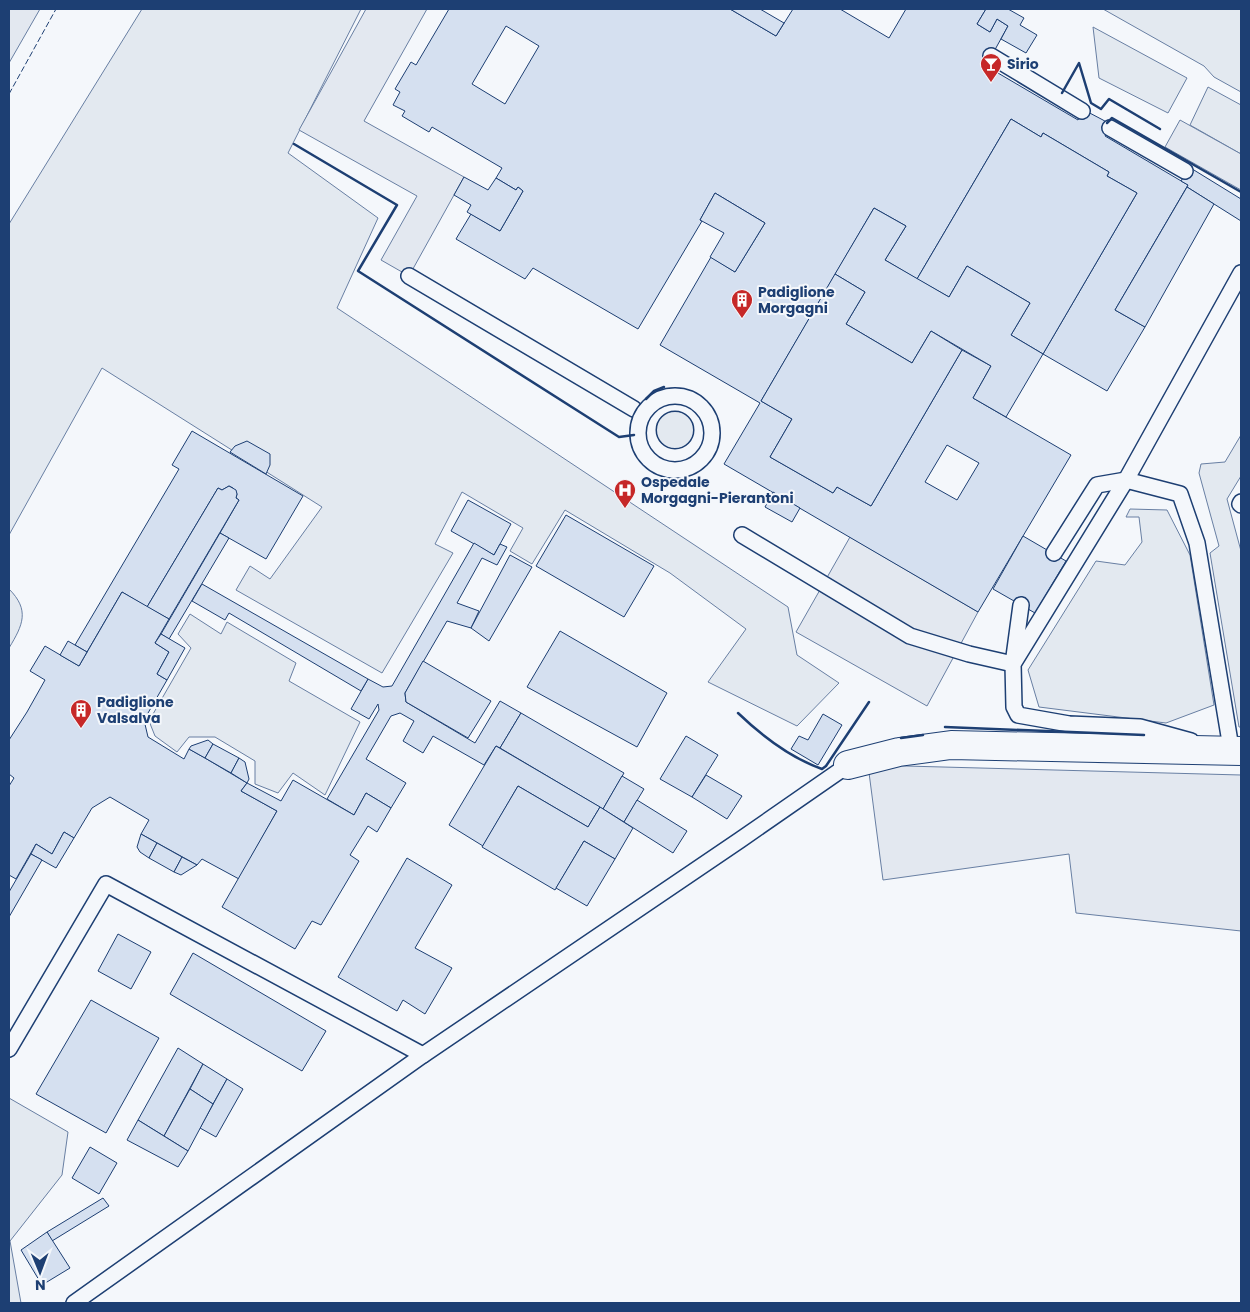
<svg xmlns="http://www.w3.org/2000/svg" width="1250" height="1312" font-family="Poppins,sans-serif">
<rect width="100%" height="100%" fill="#f4f7fb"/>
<!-- green -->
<g fill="#e3e9f0" stroke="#687fa3">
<path d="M 142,9 L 361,9 L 288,153 L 378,218 L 337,308 L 788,607 L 797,655 L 839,683 L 797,726 L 708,682 L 746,629 L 670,573 L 565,510 L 532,564 L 510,551 L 523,528 L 462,492 L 435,544 L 453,553 L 382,673 L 236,590 L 250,566 L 270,579 L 322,507 L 102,368 L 9,535 L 9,224 Z"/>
<path d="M 1103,9 L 1241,9 L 1241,92 L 1214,77 L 1204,66 Z"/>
<path d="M 1093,27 L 1187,78 L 1168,113 L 1099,78 Z"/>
<path d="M 1208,87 L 1241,105 L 1241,154 L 1190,125 Z"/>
<circle cx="675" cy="430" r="19"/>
<path d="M 1241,435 L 1241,476 L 1227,499 L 1241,551 L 1241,727 L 1239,727 L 1210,553 L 1219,546 L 1199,473 L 1201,464 L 1225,462 Z"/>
<path d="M 1130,509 L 1167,510 L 1190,555 L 1214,705 L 1166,723 L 1039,707 L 1028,670 L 1096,561 L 1125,565 L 1142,542 L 1139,517 L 1126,517 Z"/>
<path d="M 9,589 C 30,610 23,625 9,648 Z"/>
<path d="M 190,614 L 221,634 L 227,622 L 296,663 L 289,681 L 360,722 L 325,795 L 293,773 L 278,793 L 255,784 L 255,761 L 215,737 L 189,737 L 177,752 L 155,736 L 149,721 L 191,648 L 178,634 Z"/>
<path d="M 9,1098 L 68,1132 L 62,1175 L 10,1241 L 21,1303 L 9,1303 Z"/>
</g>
<!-- parking -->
<g fill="#e3e8f0" stroke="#687fa3">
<path d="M 9,9 L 40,9 L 9,63 Z"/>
<path d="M 366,9 L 427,9 L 364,121 L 464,177 L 409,276 L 381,260 L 417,196 L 299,130 Z"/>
<path d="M 1180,120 L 1241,154 L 1241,190 L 1165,147 Z"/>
<path d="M 850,537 L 978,612 L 927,706 L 796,632 Z"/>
<path d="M 868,765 L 1241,775 L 1241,931 L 1076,913 L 1069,854 L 883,880 Z"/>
</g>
<!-- building -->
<g fill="#d5e0f0" stroke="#1d3f73" fill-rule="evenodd">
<path d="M 449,9 L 730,9 L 776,36 L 793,9 L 840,9 L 889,38 L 906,9 L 986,9 L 977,24 L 990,32 L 997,19 L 1008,26 L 986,66 L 1078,120 L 1084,110 L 1103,120 L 1111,125 L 1105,136 L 1188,185 L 1115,310 L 1145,327 L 1107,391 L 1043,354 L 1137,193 L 1107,176 L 1109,172 L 1043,133 L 1041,137 L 1011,119 L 917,279 L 885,260 L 906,226 L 874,208 L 761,401 L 792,419 L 770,457 L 833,493 L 837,487 L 871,506 L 962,350 L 991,366 L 973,398 L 1071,455 L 978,612 L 724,464 L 760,403 L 660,345 L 711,257 L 735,272 L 765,223 L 715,193 L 700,220 L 702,221 L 638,329 L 533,268 L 525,279 L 456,239 L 471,214 L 500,231 L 523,191 L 518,187 L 516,190 L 496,178 L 502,168 L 432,127 L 429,132 L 402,116 L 405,111 L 393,105 L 400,92 L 395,89 L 411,62 L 416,65 ZM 506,26 L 539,46 L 505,104 L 472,84 ZM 947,445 L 979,463 L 957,500 L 925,482 Z"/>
<path d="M 730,9 L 760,9 L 784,23 L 776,36 Z"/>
<path d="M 986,9 L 1008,9 L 1024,18 L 1020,25 L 1037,35 L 1026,53 L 1001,39 L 1008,26 L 997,19 L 990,32 L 977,24 Z"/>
<path d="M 1011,119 L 1041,137 L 1043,133 L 1109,172 L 1107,176 L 1137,193 L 1043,354 L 1011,335 L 1030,303 L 967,266 L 949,297 L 917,279 Z"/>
<path d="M 1189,167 L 1241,199 L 1241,221 L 1187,187 L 1188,185 L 1181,181 Z"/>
<path d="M 464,177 L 488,190 L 496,178 L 516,190 L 518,187 L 523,191 L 500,231 L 467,212 L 471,205 L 454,195 Z"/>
<path d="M 1187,187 L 1214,204 L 1145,327 L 1115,310 Z"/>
<path d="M 715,193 L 765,223 L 735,272 L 710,257 L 724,233 L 700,220 Z"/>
<path d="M 874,208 L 906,226 L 885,260 L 949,297 L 967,266 L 1030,303 L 1011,335 L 1043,354 L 1006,417 L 973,398 L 991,366 L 931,331 L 912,363 L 846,324 L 865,292 L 835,274 Z"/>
<path d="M 835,274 L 865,292 L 846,324 L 912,363 L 931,331 L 962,350 L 871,506 L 837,487 L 833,493 L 770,457 L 792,419 L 761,401 Z"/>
<path d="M 192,431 L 303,496 L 266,559 L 220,533 L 239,500 L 236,498 L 237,494 L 233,488 L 229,486 L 222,490 L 218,488 L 147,607 L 122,592 L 87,652 L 75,645 L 179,469 L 172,465 Z"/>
<path d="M 247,441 L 270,454 L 270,465 L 266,474 L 230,452 L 235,446 Z"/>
<path d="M 229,486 L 236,490 L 237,494 L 236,498 L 239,500 L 169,619 L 147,607 L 218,488 L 222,490 Z"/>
<path d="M 773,492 L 800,508 L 792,522 L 765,507 Z"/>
<path d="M 468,500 L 511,524 L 494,555 L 451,531 Z"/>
<path d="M 566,515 L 654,566 L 624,617 L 536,566 Z"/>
<path d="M 220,533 L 229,538 L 169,639 L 161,634 Z"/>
<path d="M 1023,536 L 1066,561 L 1035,613 L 993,589 Z"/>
<path d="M 474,543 L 494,555 L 500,544 L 507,547 L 497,565 L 482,558 L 457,603 L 479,611 L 471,628 L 447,621 L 405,693 L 406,702 L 475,743 L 500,701 L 521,713 L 500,748 L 496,746 L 484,765 L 433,736 L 423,753 L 403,741 L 414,721 L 400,713 L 391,716 L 366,759 L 406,783 L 391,808 L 366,793 L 354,815 L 327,799 L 379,710 L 378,704 L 369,719 L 351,709 L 368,679 L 383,687 L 392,686 Z"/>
<path d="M 510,555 L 532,567 L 489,641 L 471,628 Z"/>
<path d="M 202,584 L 368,679 L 361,691 L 229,613 L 225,620 L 192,601 Z"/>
<path d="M 122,592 L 169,619 L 155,643 L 169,652 L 157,674 L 167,680 L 144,720 L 148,737 L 184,759 L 189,749 L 205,758 L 247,783 L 241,791 L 277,811 L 239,879 L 202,859 L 197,865 L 141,834 L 149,820 L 110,797 L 92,808 L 74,838 L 64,832 L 52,854 L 36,844 L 16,879 L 9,875 L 9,786 L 14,778 L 9,774 L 9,740 L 27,712 L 45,680 L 30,671 L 45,646 L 79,666 Z"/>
<path d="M 560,631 L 667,693 L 637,747 L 527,687 Z"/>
<path d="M 161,634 L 185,648 L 167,680 L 157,674 L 169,652 L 155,643 Z"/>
<path d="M 68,641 L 87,652 L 79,666 L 60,655 Z"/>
<path d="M 423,661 L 491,701 L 468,738 L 406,702 L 405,693 Z"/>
<path d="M 521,713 L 624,773 L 603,809 L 500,748 Z"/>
<path d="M 823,714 L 842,725 L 818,765 L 791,749 L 799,736 L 808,740 Z"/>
<path d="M 686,736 L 718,755 L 692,797 L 660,779 Z"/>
<path d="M 208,740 L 213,744 L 205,758 L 189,749 L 191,746 Z"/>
<path d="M 213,744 L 239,758 L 231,773 L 205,758 Z"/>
<path d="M 496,746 L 600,807 L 588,827 L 518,786 L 483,846 L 449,825 Z"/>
<path d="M 239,758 L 245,762 L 249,779 L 247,783 L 231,773 Z"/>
<path d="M 706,775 L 742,796 L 727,819 L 692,797 Z"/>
<path d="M 622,776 L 644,789 L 624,822 L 603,809 Z"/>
<path d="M 293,780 L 354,815 L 366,793 L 391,808 L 377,832 L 368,826 L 350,855 L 359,861 L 321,925 L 312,921 L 295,949 L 222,907 L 277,811 L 241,791 L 247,783 L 281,801 Z"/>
<path d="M 518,786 L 588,827 L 600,807 L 633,828 L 615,859 L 584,841 L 555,890 L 482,847 Z"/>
<path d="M 637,800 L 687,831 L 673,853 L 624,822 Z"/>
<path d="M 64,832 L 74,838 L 56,868 L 31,854 L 36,844 L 52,854 Z"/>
<path d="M 141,834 L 157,843 L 149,858 L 140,852 L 137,847 Z"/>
<path d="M 584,841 L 615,859 L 587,906 L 556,888 Z"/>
<path d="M 157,843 L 182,857 L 174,872 L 149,858 Z"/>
<path d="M 31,854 L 42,860 L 9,917 L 9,892 Z"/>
<path d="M 182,857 L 197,865 L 181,875 L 174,872 Z"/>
<path d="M 407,858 L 452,885 L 415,948 L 452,968 L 425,1014 L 403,1000 L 397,1011 L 338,977 Z"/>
<path d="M 118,934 L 151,952 L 131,989 L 98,971 Z"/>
<path d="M 193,953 L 326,1031 L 302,1071 L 170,994 Z"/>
<path d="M 91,1000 L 159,1038 L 106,1133 L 36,1094 Z"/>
<path d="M 178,1048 L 203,1064 L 164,1136 L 138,1120 Z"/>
<path d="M 203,1064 L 227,1079 L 213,1104 L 190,1089 Z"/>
<path d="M 227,1079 L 243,1089 L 216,1137 L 200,1128 Z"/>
<path d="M 190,1089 L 213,1104 L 188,1151 L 164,1136 Z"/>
<path d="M 138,1120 L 188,1151 L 178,1167 L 127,1140 Z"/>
<path d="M 90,1147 L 117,1163 L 99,1194 L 72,1178 Z"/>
<path d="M 103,1198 L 109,1206 L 52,1241 L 47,1232 Z"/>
<path d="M 47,1232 L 70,1268 L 42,1285 L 21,1250 Z"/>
</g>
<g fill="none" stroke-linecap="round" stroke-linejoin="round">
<!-- lane casing -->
<g stroke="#1d3f73" stroke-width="18">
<g id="lane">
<path d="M 991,56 L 1082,111"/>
<path d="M 1110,128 L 1185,171"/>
<path d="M 409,276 L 634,409"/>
<circle cx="675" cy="430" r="27"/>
<path d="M 1241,502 L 1240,504 L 1241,505"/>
<path d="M 742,535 L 910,636 L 969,654 L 1013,664 L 1021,605"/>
<path d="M 1054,553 L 1097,485 L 1126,480 L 1180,494 L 1197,543 L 1230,742 L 1230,751 L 1226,750"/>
<path d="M 1191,741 L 1140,727 L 1069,724 L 1018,715 L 1014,707 L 1013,664 L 1126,480 L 1241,273"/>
<path d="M 9,1049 L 106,884 L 423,1055 L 740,840 L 848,765"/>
<path d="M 74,1303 L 423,1055"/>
</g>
</g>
<!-- street casing -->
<g stroke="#1d3f73" stroke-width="30">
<path id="street" d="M 848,765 L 899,752 L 951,745 L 1241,751"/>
</g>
<!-- lane -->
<use href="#lane" stroke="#f4f7fb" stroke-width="15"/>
<!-- street -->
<use href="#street" stroke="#f4f7fb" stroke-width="28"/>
<!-- lane-bridge casing -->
<g stroke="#1d3f73" stroke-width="18" stroke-linecap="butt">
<circle id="lane-bridge" cx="675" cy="433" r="37"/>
</g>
<!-- lane-bridge -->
<use href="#lane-bridge" stroke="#f4f7fb" stroke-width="15"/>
<!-- fence -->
<path stroke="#1d3f73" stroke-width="1" stroke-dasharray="6 2.5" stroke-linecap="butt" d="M 9,94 L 56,9"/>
<!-- wall -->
<g stroke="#1d3f73" stroke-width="2.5">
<path d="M 1062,93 L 1079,63 L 1091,103 L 1101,109 L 1109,99 L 1160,129"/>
<path d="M 1107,123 L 1112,118 L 1241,192"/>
<path d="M 294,144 L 397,205 L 358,271 L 619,437 L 634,435"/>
<path d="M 646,399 L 654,391 L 664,387"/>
<path d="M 738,713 C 762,736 791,758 822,769 L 826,766 L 869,702"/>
<path d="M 945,727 L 1144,735"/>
<path d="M 901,738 L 923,735"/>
</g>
</g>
<!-- icons -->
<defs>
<g id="bar-pin" transform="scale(1.125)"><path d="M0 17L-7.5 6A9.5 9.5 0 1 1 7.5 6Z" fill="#c62828" stroke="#f4f7fb"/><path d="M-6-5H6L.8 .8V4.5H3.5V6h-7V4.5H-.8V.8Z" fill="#fff"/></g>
<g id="building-pin" transform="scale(1.125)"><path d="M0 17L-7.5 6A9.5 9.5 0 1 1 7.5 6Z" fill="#c62828" stroke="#f4f7fb"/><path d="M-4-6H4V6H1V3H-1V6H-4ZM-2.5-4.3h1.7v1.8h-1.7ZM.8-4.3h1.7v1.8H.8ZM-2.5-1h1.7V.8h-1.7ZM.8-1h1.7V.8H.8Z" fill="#fff"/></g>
<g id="hospital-pin" transform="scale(1.125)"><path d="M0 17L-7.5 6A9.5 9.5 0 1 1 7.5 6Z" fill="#c62828" stroke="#f4f7fb"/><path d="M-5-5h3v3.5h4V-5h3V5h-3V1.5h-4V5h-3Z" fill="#fff"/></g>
</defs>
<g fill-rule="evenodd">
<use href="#bar-pin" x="991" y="64"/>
<use href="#building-pin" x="742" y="300"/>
<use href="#hospital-pin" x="625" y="490"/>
<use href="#building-pin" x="81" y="710"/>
</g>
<g text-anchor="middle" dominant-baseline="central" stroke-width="4" stroke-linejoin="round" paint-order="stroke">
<!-- poi labels -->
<g font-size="14" font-weight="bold" fill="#1d3f73" stroke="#f4f7fb" text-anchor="start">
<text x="1007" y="64">Sirio</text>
<text x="758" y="292">Padiglione<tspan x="758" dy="16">Morgagni</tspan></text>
<text x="641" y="482">Ospedale<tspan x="641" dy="16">Morgagni-Pierantoni</tspan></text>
<text x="97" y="702">Padiglione<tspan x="97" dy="16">Valsalva</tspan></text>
</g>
</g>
<!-- border -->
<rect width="1250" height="1312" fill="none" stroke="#1d3f73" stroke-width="20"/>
<!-- north arrow -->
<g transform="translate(40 1272) rotate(179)" stroke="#f4f7fb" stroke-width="4" paint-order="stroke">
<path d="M0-4L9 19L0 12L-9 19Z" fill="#1d3f73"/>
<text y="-8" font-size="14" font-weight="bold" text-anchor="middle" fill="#1d3f73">N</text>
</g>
</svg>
